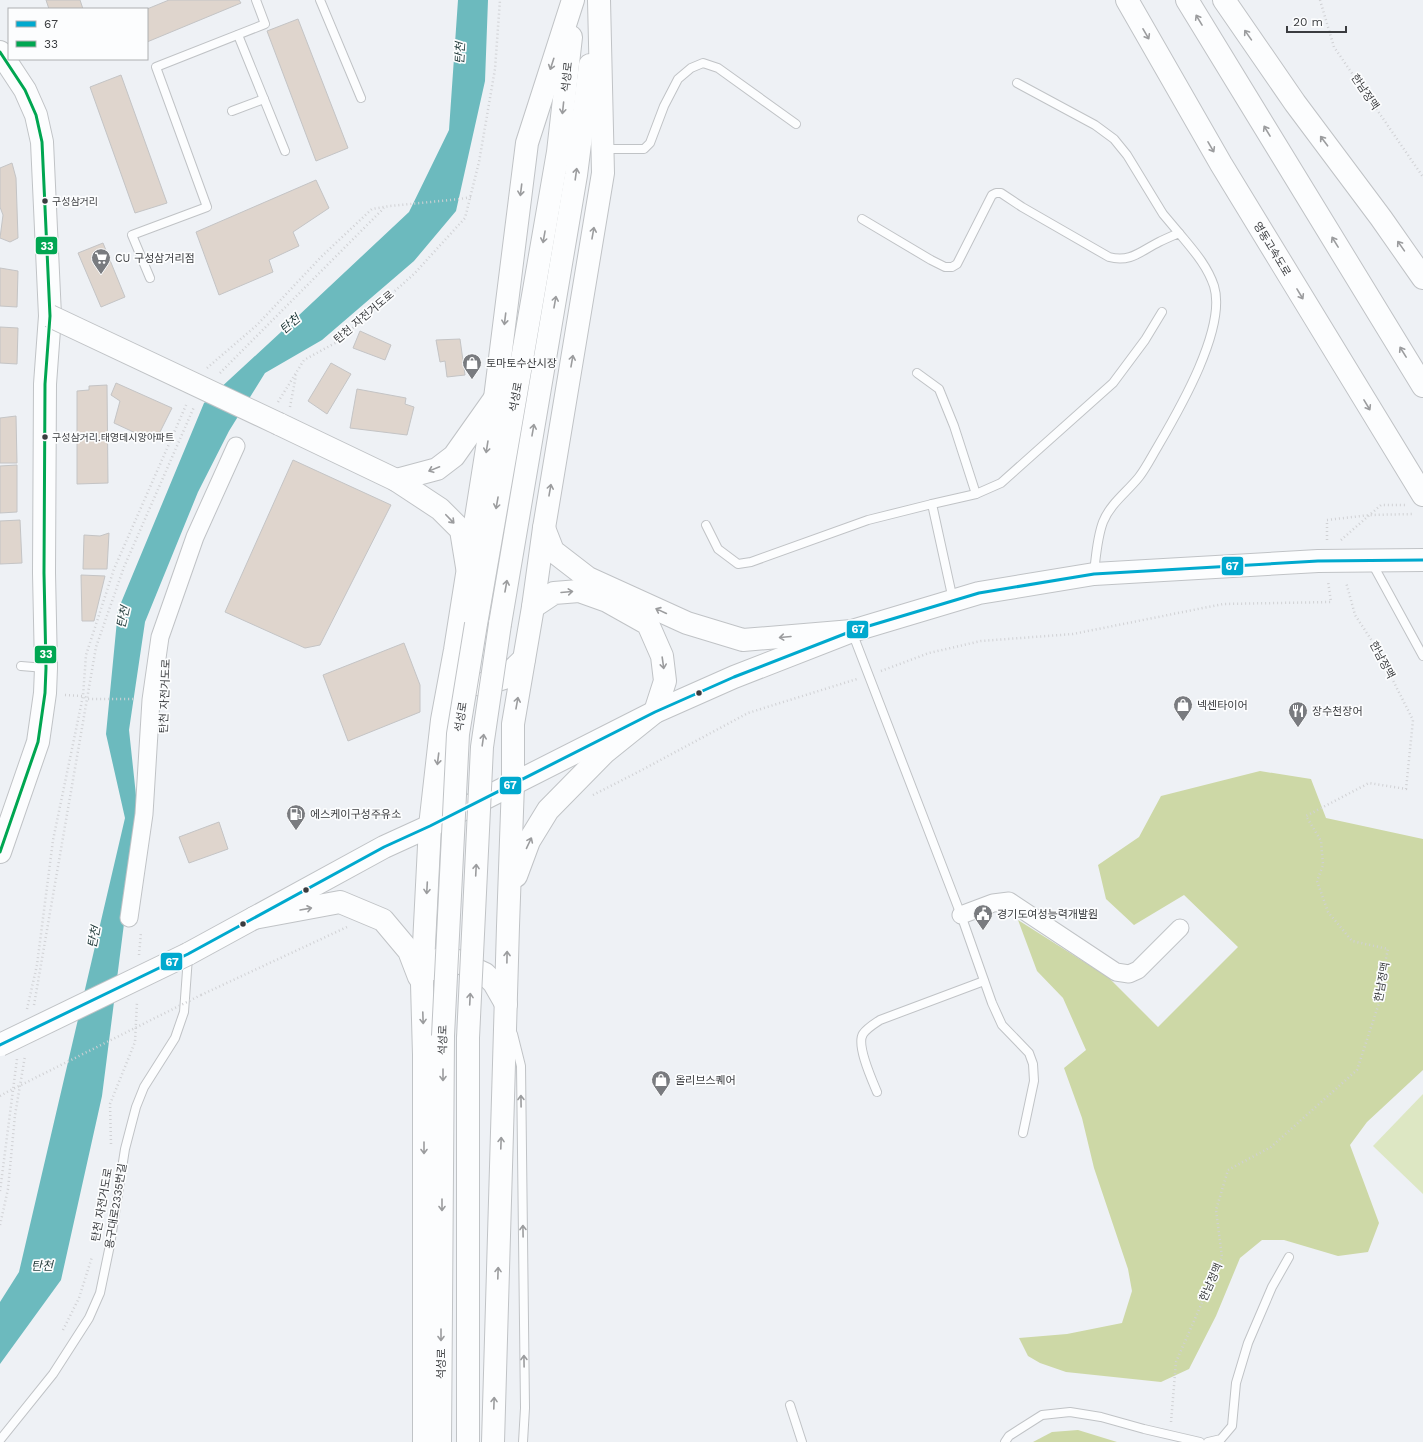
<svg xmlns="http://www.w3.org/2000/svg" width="1423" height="1442" font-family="'Work Sans','Noto Sans KR',sans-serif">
<rect width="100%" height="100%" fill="#eef1f5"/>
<!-- green -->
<path fill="#dde7c3" d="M 1423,1094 L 1423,1194 L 1373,1146 Z"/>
<!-- forest -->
<g fill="#cdd8a6">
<path d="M 1260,771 L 1311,779 L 1326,818 L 1423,839 L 1423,1070 L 1367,1122 L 1350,1145 L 1379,1223 L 1368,1252 L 1338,1256 L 1284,1240 L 1262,1240 L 1240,1258 L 1216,1316 L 1189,1369 L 1161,1382 L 1066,1372 L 1040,1363 L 1028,1356 L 1019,1338 L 1067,1334 L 1122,1323 L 1132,1291 L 1128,1269 L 1094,1168 L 1082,1118 L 1064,1068 L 1086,1050 L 1063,998 L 1037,971 L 1018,920 L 1108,977 L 1158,1027 L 1238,947 L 1184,895 L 1134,925 L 1106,899 L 1098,865 L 1139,837 L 1161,796 Z"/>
<path d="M 1078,1430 L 1117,1442 L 1033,1442 L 1052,1432 Z"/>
</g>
<!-- water -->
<path fill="#6cbabe" d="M 458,0 L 488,0 L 485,81 L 456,211 L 414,261 L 322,340 L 265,373 L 229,431 L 198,492 L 145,622 L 129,730 L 138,814 L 102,1096 L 61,1280 L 0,1364 L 0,1302 L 19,1272 L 125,818 L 106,734 L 118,610 L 204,403 L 281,332 L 409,212 L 449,130 Z"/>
<!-- building -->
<g fill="#dfd5cd" stroke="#c4c4c5">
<path d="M 46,0 L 80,0 L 83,9 L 49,9 Z"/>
<path d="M 169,0 L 239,0 L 241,3 L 147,42 L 147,9 Z"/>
<path d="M 298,19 L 348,148 L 316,161 L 267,31 Z"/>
<path d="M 121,75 L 167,203 L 135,213 L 90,87 Z"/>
<path d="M 12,163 L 16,178 L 18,238 L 10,242 L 0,238 L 3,215 L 0,207 L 0,168 Z"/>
<path d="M 316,180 L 329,208 L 293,232 L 299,246 L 269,260 L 273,272 L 219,295 L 196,232 Z"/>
<path d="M 103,243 L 125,297 L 101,307 L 78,253 Z"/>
<path d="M 0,268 L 18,271 L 17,307 L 0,306 Z"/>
<path d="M 0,327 L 18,328 L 17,364 L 0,363 Z"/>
<path d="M 360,331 L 391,345 L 385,360 L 353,348 Z"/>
<path d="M 460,339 L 465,375 L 447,377 L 445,361 L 440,362 L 436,340 Z"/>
<path d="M 331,363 L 351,374 L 327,414 L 308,401 Z"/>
<path d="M 116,383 L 172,408 L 155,442 L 114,423 L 120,401 L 111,395 Z"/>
<path d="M 107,385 L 108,483 L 77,484 L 77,391 L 89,390 L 89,386 Z"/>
<path d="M 357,389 L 406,398 L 405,404 L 414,407 L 407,435 L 350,428 Z"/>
<path d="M 16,416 L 17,463 L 0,463 L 0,418 Z"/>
<path d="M 293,460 L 391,505 L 320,645 L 305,648 L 225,612 Z"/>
<path d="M 17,465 L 17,512 L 0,513 L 0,466 Z"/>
<path d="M 20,520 L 22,563 L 0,564 L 0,521 Z"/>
<path d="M 109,533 L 107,569 L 83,569 L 84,535 L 100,536 Z"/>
<path d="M 81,575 L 105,576 L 94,621 L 82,621 Z"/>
<path d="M 404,643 L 420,685 L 420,712 L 348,741 L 323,675 Z"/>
<path d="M 219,822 L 228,849 L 189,863 L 179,837 Z"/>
</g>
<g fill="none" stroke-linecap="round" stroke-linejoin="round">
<!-- lane casing -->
<g stroke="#c0c3c6" stroke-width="10">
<g id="lane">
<path d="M 320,0 L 361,98"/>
<path d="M 238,35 L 285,151"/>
<path d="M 1017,83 L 1095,125 L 1114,139 L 1127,155 L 1163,214 L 1179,233"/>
<path d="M 232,111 L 264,99"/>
<path d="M 604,149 L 644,149 L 650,143 L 664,106 L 678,79 L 691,68 L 703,63 L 718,68 L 796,124"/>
<path d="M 862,219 L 931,260 L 945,267 L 952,267 L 957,264 L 992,195 L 996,193 L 1001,193 L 1022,207 L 1109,257 C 1130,263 1141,251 1159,242 C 1165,239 1172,236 1179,233 C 1193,250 1207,265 1214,286 C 1227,328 1179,410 1158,446 C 1152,456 1146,468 1139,477 C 1127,492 1110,504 1103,522 C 1097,538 1096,556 1094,573"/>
<path d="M 150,278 L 132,235 L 207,207 L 156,67 L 265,24 L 256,0"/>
<path d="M 917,373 L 939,389 L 954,426 L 976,494"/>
<path d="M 706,525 L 718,549 L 738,564 L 751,562 L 868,520 L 932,504"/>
<path d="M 1372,563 L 1423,656"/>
<path d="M 953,600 L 932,504 L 976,494 L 1001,483 L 1113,383 L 1145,340 L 1162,312"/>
<path d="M 852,632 L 961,915 L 992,1003 L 1002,1025 L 1029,1053 L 1033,1064 L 1034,1081 L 1023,1133"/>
<path d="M 21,666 L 45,668"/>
<path d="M 513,1034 L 521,1066 L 525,1408 L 523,1442"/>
<path d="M 877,1092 C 872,1080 856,1045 863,1034 C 867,1028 874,1024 880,1020 L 984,981"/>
<path d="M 790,1405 L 802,1442"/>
<path d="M 0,1440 L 53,1374 L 89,1318 L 100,1293 L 110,1245 L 125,1149 L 131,1126 L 136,1107 L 144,1087 L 175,1038 L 184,1012 L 188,957"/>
<path d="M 1005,1442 L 1009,1436 L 1042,1415 L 1070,1412 L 1101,1417 L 1144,1429 L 1200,1442"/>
<path d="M 1208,1442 L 1221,1439 L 1232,1426 L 1236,1383 L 1248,1343 L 1272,1287 L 1289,1257"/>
</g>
</g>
<!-- street casing -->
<g stroke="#c0c3c6" stroke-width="19">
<g id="street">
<path d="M 961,915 L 993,903 L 1009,901 L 1116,972 L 1129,974 L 1138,970 L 1180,928"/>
<path d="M 129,918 L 144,814 L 151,700 L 160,637 L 195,537 L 236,446"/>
</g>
</g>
<!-- secondary casing -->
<g stroke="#c0c3c6" stroke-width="24">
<g id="secondary">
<path d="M 0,52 L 25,90 L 36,115 L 42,142 L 50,316 L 45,384 L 44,573 L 46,668 L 45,693 L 38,742 L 0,852"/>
<path d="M 279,424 L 396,480 L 440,509 L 461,530 L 467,567"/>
<path d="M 396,480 L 437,469 L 454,456 L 495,398"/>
</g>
</g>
<!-- primary casing -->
<g stroke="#c0c3c6" stroke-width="24">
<path id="primary" d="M 188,954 L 384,847 L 430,826 L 655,712 L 734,677 L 852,631 L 979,593 L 1094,574 L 1318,561 L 1423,560"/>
</g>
<!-- highway casing -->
<g stroke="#c0c3c6" stroke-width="24">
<g id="highway">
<path d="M 1127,0 L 1221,164 L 1423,495"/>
<path d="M 1187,0 L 1423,386"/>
<path d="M 1224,0 L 1295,103 L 1381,218 L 1423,278"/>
<path d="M 544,528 L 553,551 L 588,578 L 687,623 L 743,640 L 852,631"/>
<path d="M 476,624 L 558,152 L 571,37"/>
<path d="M 500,624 L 576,175 L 590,65"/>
<path d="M 458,663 L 462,675 L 470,682 L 482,685 L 504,678 L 524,659"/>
<path d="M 516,876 L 529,841 L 548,810 L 604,753 L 655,712 L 665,681 L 662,656 L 648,624 L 607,601 L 579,591 L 554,593 L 533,607"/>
<path d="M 254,918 L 340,902 L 383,920 L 409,951 L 419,977"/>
<path d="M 433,969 L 440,959 L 457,961 L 485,974 L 494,983 L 506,1004"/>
<path d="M 468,1038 L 468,1442"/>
<path d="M 424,1442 L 424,1055 L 422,984 L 430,826 L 442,720 L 455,650 L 495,398 L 527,143 L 573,0"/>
<path d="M 440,1442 L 443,1036"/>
<path d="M 493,1442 L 508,926 L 513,783 L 513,724 L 533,607 L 544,528 L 603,173 L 599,0"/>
</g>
</g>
<!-- path -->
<g stroke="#d0d1d4" stroke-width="2.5" stroke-dasharray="1 3" stroke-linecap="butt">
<path d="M 1320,0 L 1334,47 L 1423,177"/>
<path d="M 207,368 L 257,325 L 322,256 L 372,209 L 390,206 L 460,199 L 471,197"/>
<path d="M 220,373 L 384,208"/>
<path d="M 278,402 L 304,360 L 337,342 L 414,274 L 465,218 L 479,162 L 495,69 L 500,0"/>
<path d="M 290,407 L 296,375"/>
<path d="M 1327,540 L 1327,520 L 1370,515 L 1414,514"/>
<path d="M 1341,540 L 1381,505 L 1405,505"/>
<path d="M 881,671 L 929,653 L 981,641 L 1073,634 L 1223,604 L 1331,602 L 1328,581"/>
<path d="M 65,695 L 83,696 L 88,699 L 133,699"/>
<path d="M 593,795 L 640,771 L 748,713 L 857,679"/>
<path d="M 139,955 L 141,932"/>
<path d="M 201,995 L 347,927"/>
<path d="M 34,1005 L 96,647 L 124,567 L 194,407"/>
<path d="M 27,1009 L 37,965 L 53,840 L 83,696 L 86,655 L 114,569 L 187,403"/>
<path d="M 0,1096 L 7,1092"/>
<path d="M 111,1144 L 110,1104 L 135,1042 L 137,1002"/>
<path d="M 0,1191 L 17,1059"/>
<path d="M 0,1225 L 8,1189 L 15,1115 L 25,1056"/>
<path d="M 63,1330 L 79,1298 L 92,1257"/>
<path d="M 1171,1422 L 1176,1362 L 1222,1257 L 1216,1210 L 1228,1170 L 1271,1147 L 1357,1070 L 1381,997 L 1382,977 L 1388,949 L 1352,941 L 1328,912 L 1317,881 L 1323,865 L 1321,841 L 1306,816 L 1369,783 L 1406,789 L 1413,720 L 1376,647 L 1355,615 L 1346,582"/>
</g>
<!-- lane -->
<use href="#lane" stroke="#fcfdfe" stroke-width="8"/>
<!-- street -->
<use href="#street" stroke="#fcfdfe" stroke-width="17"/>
<!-- secondary -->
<use href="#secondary" stroke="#fcfdfe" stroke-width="22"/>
<!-- primary -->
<use href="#primary" stroke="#fcfdfe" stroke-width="22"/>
<!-- highway -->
<use href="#highway" stroke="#fcfdfe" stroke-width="22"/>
<!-- secondary-bridge casing -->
<g stroke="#c0c3c6" stroke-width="24" stroke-linecap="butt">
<path id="secondary-bridge" d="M 50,316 L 279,424"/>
</g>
<!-- primary-bridge casing -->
<g stroke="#c0c3c6" stroke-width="24" stroke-linecap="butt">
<path id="primary-bridge" d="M 0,1045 L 188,954"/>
</g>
<!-- highway-bridge casing -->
<g stroke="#c0c3c6" stroke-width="24" stroke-linecap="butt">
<g id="highway-bridge">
<path d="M 443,1036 L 458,734 L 476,624"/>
<path d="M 468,1038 L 482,747 L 500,624"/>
</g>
</g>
<!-- path-bridge -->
<path stroke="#d0d1d4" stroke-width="2.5" stroke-dasharray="1 3" stroke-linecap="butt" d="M 7,1092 L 201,995"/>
<!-- secondary-bridge -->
<use href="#secondary-bridge" stroke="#fcfdfe" stroke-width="22"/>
<!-- primary-bridge -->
<use href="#primary-bridge" stroke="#fcfdfe" stroke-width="22"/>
<!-- highway-bridge -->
<use href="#highway-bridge" stroke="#fcfdfe" stroke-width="22"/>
<!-- bus-1 casing -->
<g stroke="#fcfdfe" stroke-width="6">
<path id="bus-1" d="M 0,1045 L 188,954 L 384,847 L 430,826 L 655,712 L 734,677 L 852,631 L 979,593 L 1094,574 L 1318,561 L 1423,560"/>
</g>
<!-- bus-2 casing -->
<g stroke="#fcfdfe" stroke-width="6">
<path id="bus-2" d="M 0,52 L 25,90 L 36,115 L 42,142 L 50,316 L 45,384 L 44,573 L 46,668 L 45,693 L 38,742 L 0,852"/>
</g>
<!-- bus-1 -->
<use href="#bus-1" stroke="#00a9ce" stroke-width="3"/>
<!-- bus-2 -->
<use href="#bus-2" stroke="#00a651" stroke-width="3"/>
</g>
<!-- one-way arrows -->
<defs><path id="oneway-shaft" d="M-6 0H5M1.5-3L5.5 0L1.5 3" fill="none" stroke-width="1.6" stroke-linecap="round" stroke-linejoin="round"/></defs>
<g stroke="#9b9c9e">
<use href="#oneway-shaft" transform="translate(1199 20) rotate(-121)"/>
<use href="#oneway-shaft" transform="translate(1146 34) rotate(60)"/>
<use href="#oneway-shaft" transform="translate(1248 35) rotate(-125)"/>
<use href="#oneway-shaft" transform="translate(552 64) rotate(108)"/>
<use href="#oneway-shaft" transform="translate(563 108) rotate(96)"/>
<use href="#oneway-shaft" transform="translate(1267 131) rotate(-121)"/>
<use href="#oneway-shaft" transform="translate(1324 141) rotate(-127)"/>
<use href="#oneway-shaft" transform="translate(1211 147) rotate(60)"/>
<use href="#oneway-shaft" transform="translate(576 174) rotate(-82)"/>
<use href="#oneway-shaft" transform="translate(521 190) rotate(97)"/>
<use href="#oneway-shaft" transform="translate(593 233) rotate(-80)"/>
<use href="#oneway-shaft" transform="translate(544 237) rotate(100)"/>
<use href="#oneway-shaft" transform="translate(1335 242) rotate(-122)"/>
<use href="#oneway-shaft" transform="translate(1401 246) rotate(-125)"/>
<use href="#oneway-shaft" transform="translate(1300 294) rotate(59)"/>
<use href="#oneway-shaft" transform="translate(555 302) rotate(-80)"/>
<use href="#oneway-shaft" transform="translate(505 319) rotate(97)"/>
<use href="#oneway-shaft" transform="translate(1403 352) rotate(-122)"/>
<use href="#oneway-shaft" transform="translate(572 361) rotate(-80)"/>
<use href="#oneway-shaft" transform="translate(1367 405) rotate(59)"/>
<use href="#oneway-shaft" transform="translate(533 430) rotate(-80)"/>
<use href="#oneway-shaft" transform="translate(487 447) rotate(99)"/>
<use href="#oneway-shaft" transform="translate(434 469) rotate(158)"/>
<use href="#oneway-shaft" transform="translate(550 490) rotate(-80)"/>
<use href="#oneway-shaft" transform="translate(497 503) rotate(100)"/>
<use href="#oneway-shaft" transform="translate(450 519) rotate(46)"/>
<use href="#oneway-shaft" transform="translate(506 586) rotate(-80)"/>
<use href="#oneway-shaft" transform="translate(567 592) rotate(-5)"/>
<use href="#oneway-shaft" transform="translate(661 611) rotate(-155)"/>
<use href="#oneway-shaft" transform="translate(785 637) rotate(175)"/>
<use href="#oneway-shaft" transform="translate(663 663) rotate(82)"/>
<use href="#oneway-shaft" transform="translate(517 703) rotate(-80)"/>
<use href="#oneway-shaft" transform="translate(483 740) rotate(-82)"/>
<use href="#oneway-shaft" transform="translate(438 759) rotate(97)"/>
<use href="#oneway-shaft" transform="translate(529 843) rotate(-65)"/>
<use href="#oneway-shaft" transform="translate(476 870) rotate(-87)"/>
<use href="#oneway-shaft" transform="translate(427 888) rotate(93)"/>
<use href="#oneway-shaft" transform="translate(306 909) rotate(-10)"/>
<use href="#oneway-shaft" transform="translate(507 957) rotate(-89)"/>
<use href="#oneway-shaft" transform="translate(470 999) rotate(-87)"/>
<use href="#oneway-shaft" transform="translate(423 1018) rotate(88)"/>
<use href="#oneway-shaft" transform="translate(443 1075) rotate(90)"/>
<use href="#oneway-shaft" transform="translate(521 1101) rotate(-91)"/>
<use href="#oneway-shaft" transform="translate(501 1143) rotate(-88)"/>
<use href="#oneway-shaft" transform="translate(424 1148) rotate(90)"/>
<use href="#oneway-shaft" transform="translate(442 1205) rotate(90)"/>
<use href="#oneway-shaft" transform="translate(523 1231) rotate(-91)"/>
<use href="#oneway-shaft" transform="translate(498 1273) rotate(-88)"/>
<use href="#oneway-shaft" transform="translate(441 1335) rotate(90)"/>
<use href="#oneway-shaft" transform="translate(524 1361) rotate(-91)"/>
<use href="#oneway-shaft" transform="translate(494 1403) rotate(-88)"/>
</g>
<!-- icons -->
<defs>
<g id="supermarket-pin" transform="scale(1)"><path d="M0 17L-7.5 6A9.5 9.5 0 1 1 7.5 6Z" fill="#797b7f" stroke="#fcfdfe"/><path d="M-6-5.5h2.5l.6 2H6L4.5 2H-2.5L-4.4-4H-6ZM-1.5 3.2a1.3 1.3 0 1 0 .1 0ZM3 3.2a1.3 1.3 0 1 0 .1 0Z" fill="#fff"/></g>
<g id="shop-pin" transform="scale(1)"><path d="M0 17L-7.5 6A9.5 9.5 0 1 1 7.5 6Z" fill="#797b7f" stroke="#fcfdfe"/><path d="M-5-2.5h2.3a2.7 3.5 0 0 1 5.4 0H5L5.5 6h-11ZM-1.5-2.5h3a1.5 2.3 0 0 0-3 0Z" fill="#fff"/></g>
<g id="restaurant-pin" transform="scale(1)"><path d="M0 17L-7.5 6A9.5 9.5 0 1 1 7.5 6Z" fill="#797b7f" stroke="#fcfdfe"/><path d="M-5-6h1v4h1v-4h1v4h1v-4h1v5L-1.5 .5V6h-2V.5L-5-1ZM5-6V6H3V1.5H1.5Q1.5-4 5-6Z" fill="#fff"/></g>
<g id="fuel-pin" transform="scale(1)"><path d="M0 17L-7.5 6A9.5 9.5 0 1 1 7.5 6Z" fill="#797b7f" stroke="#fcfdfe"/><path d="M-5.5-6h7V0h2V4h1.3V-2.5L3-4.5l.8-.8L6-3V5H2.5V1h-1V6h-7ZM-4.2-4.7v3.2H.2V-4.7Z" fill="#fff"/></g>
<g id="civic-pin" transform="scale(1)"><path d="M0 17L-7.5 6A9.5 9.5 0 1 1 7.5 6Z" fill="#797b7f" stroke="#fcfdfe"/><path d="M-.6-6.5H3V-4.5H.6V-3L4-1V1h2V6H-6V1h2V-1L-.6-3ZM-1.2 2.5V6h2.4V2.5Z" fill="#fff"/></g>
</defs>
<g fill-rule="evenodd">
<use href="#supermarket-pin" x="101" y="258"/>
<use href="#shop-pin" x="472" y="363"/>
<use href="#shop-pin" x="1183" y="705"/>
<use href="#restaurant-pin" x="1298" y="711"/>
<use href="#fuel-pin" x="296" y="814"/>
<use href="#civic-pin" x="983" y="914"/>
<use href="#shop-pin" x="661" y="1080"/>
</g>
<!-- markers -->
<g fill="#3a3c3f" stroke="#fcfdfe" stroke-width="1.5">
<circle cx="45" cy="201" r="3.5"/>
<circle cx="45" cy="437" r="3.5"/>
<circle cx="699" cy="693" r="3.5"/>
<circle cx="306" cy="890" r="3.5"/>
<circle cx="243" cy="924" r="3.5"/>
</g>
<g text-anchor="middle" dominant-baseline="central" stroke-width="3.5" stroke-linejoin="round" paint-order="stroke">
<!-- bus labels -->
<g font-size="10" fill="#3a3c3f" stroke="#fcfdfe" text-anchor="start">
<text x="52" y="201">구성삼거리</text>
<text x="52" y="437">구성삼거리.태영데시앙아파트</text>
</g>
<!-- street labels -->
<g font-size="11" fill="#3a3c3f" stroke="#fcfdfe">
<text transform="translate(567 77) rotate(-84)">석성로</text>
<text transform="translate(1365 92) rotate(56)">한남정맥</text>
<text transform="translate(1272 249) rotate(59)">영동고속도로</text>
<text transform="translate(364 317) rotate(-40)">탄천 자전거도로</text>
<text transform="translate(516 397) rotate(-80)">석성로</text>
<text transform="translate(1382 660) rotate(62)">한남정맥</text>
<text transform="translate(165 696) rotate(-88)">탄천 자전거도로</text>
<text transform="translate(461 717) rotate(-81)">석성로</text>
<text transform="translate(1382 982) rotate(-80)">한남정맥</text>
<text transform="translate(443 1040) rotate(-89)">석성로</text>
<text transform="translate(102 1205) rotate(-80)">탄천 자전거도로</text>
<text transform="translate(116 1206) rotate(-81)">용구대로2335번길</text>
<text transform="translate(1211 1282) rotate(-66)">한남정맥</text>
<text transform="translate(441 1364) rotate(-90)">석성로</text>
</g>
<!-- poi labels -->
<g font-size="11" fill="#3a3c3f" stroke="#fcfdfe" text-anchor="start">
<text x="115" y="258">CU 구성삼거리점</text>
<text x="486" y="363">토마토수산시장</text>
<text x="1197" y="705">넥센타이어</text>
<text x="1312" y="711">장수천장어</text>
<text x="310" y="814">에스케이구성주유소</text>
<text x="997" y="914">경기도여성능력개발원</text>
<text x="675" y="1080">올리브스퀘어</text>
</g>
<!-- water labels -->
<g font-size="12" font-style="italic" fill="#1e3737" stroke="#fcfdfe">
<text transform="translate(460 53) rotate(-87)">탄천</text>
<text transform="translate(290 324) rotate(-40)">탄천</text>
<text transform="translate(123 617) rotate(-77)">탄천</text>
<text transform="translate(94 937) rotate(-79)">탄천</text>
<text x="42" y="1266">탄천</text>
</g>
</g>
<g stroke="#fcfdfe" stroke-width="1.5">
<rect x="35" y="236" width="23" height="19" rx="4" fill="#00a651"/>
<rect x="1221" y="556" width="23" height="20" rx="4" fill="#00a9ce"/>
<rect x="846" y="620" width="23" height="19" rx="4" fill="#00a9ce"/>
<rect x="34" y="645" width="23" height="19" rx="4" fill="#00a651"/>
<rect x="499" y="776" width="23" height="19" rx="4" fill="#00a9ce"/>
<rect x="160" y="952" width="23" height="19" rx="4" fill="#00a9ce"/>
</g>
<g font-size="11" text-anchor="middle" font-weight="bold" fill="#fff">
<text x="47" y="250">33</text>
<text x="1232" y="570">67</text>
<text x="858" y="633">67</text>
<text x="46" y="658">33</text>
<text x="510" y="789">67</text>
<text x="172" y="966">67</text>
</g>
<!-- legend -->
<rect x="8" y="8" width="140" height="52" fill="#fcfdfe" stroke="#aeb0b2"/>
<rect x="16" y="21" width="20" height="6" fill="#00a9ce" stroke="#aeb0b2"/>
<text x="44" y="28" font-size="12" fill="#3a3c3f">67</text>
<rect x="16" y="41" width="20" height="6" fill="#00a651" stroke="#aeb0b2"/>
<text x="44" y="48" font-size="12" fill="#3a3c3f">33</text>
<!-- scale -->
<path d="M1287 26v6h59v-6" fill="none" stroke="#3a3c3f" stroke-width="2"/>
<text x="1293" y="26" font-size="12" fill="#3a3c3f" stroke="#fcfdfe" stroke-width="3" paint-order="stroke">20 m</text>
</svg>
